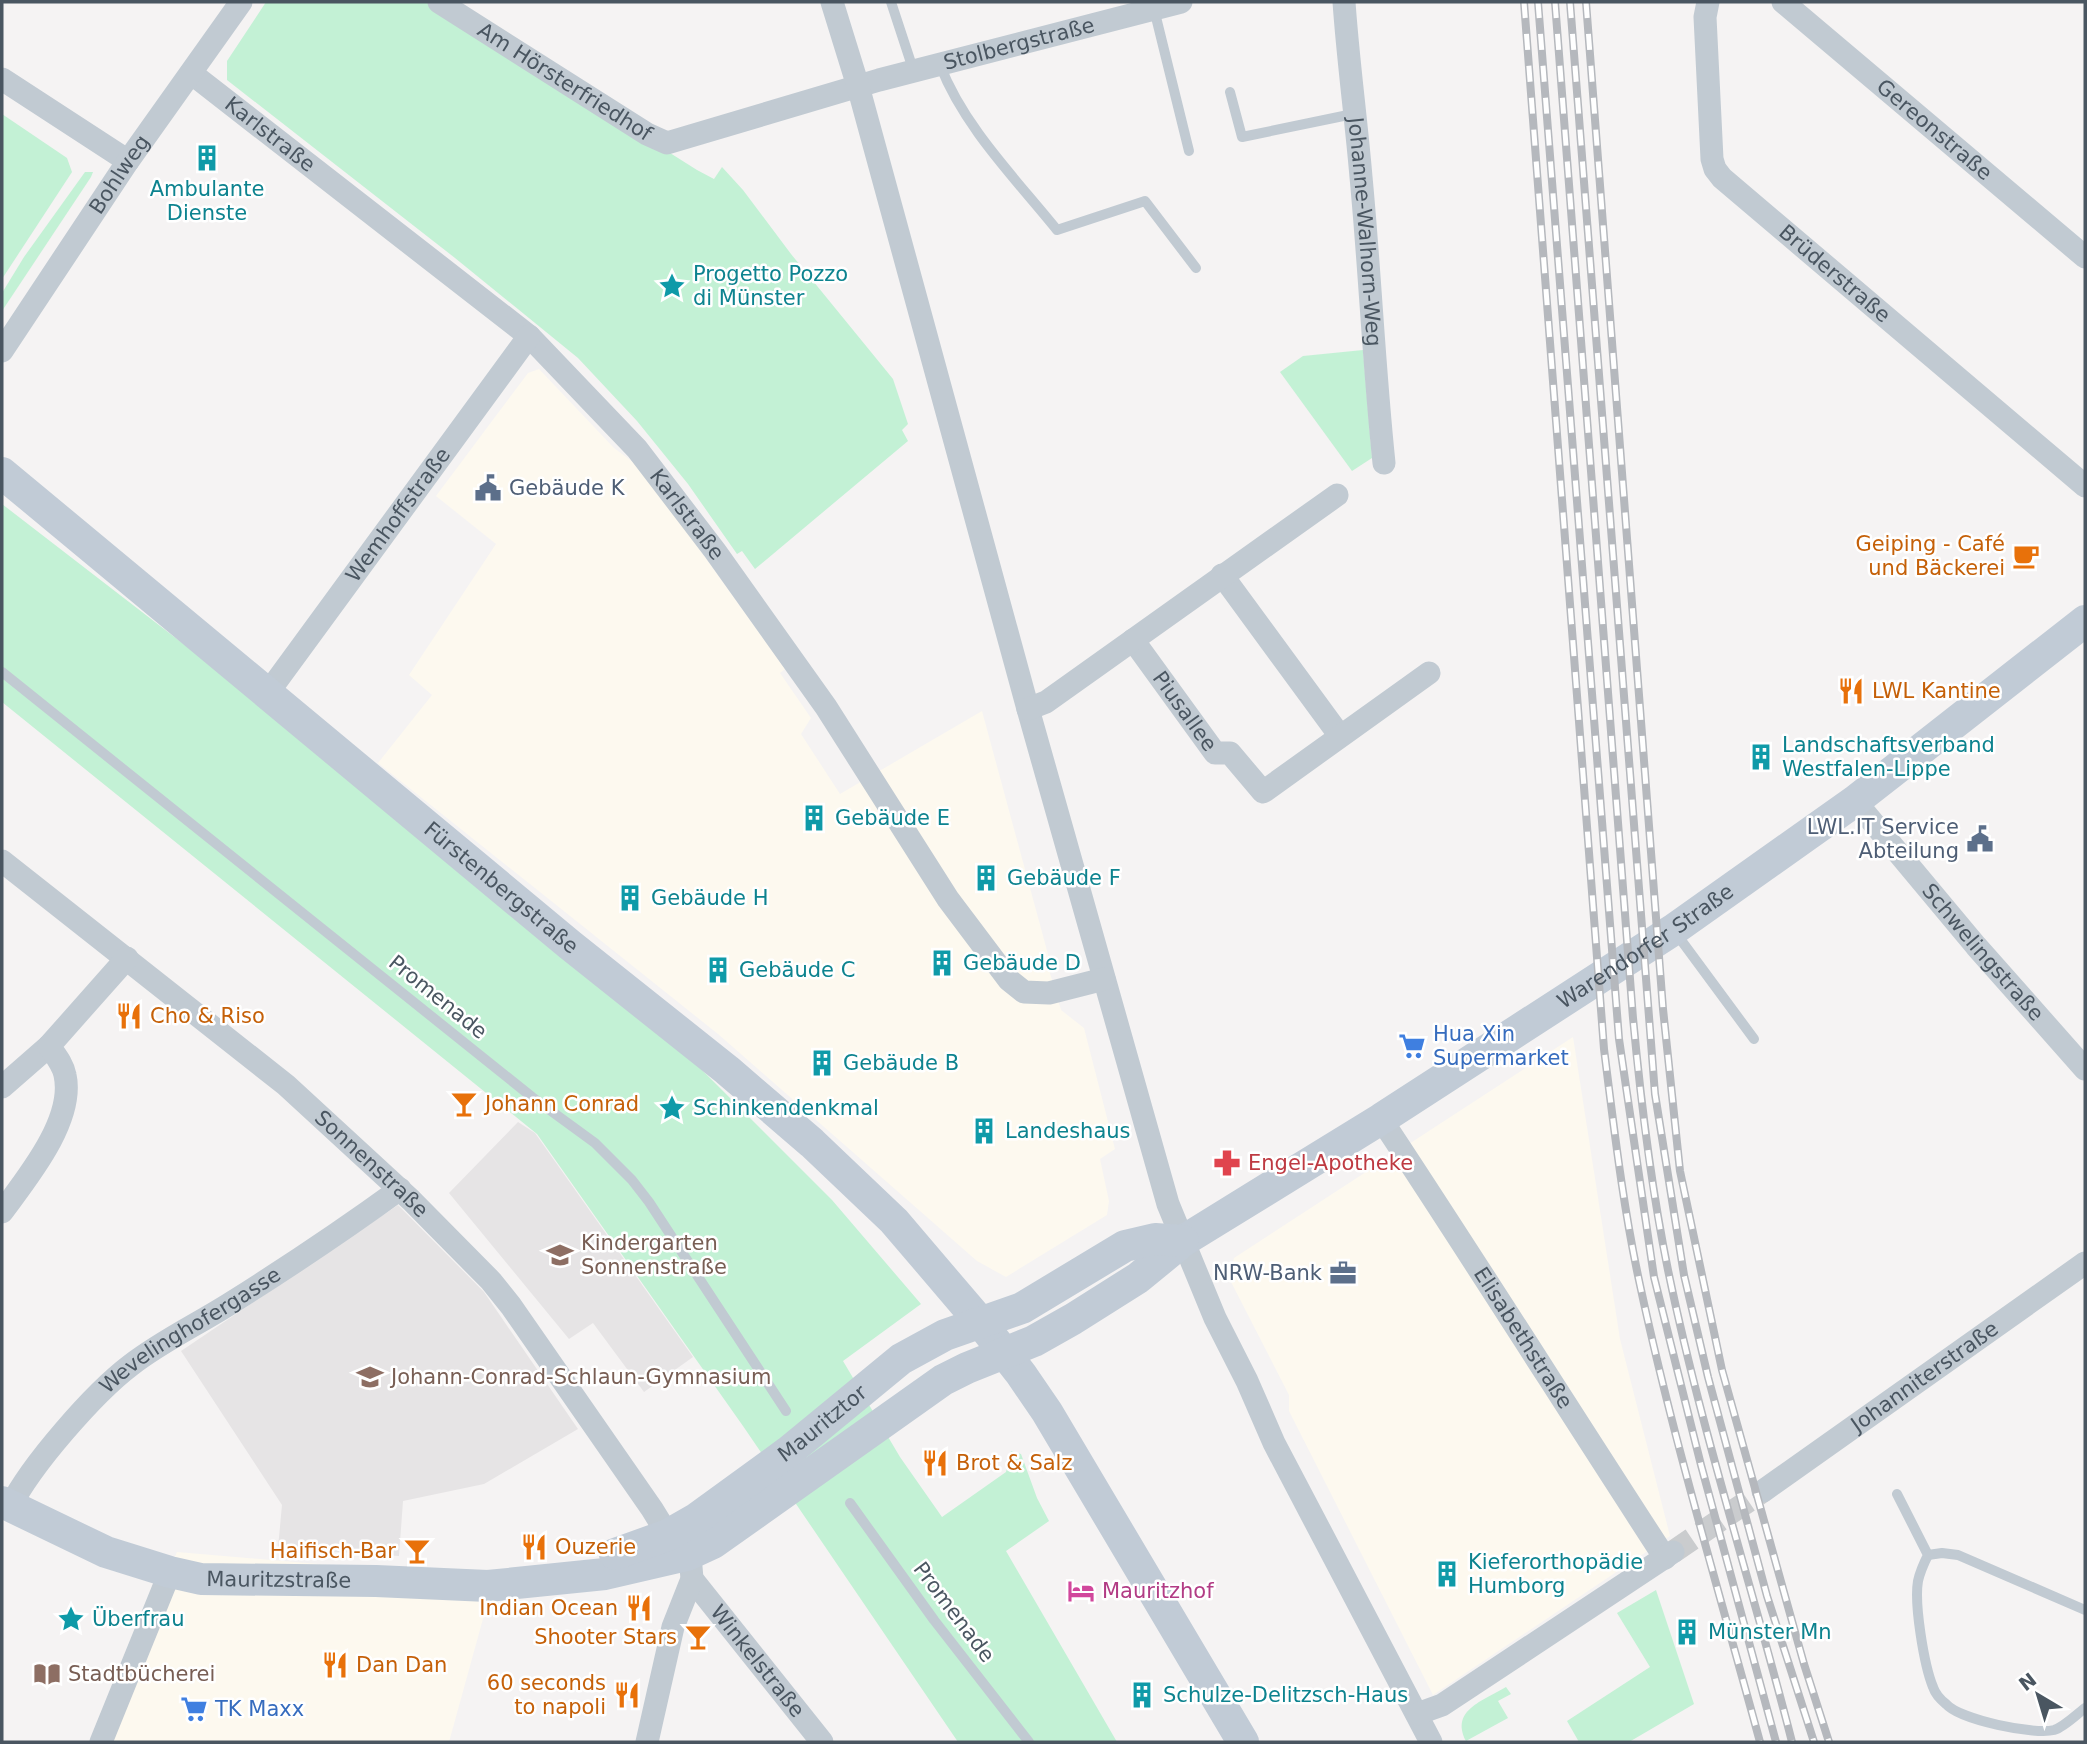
<svg xmlns="http://www.w3.org/2000/svg" width="2087" height="1744" font-family="'DejaVu Sans',sans-serif">
<rect width="100%" height="100%" fill="#f5f3f3"/>
<!-- commercial -->
<g fill="#fdf9ef">
<path d="M 539,369 L 614,448 L 641,468 L 785,669 L 780,673 L 811,718 L 801,734 L 840,794 L 982,711 L 1052,969 L 1050,973 L 1061,1010 L 1084,1028 L 1115,1149 L 1100,1159 L 1109,1201 L 1107,1215 L 1006,1277 L 977,1261 L 718,1034 L 378,763 L 432,695 L 409,675 L 496,544 L 436,496 L 528,373 Z"/>
<path d="M 1573,1037 L 1620,1339 L 1670,1536 L 1433,1695 L 1289,1411 L 1289,1395 L 1229,1278 L 1234,1258 Z"/>
<path d="M 177,1552 L 494,1579 L 449,1742 L 96,1742 Z"/>
</g>
<!-- education -->
<g fill="#e6e4e5">
<path d="M 518,1122 L 535,1133 L 693,1357 L 644,1392 L 593,1323 L 569,1339 L 449,1193 Z"/>
<path d="M 398,1205 L 484,1292 L 578,1429 L 484,1484 L 403,1501 L 399,1556 L 278,1548 L 282,1505 L 181,1351 Z"/>
</g>
<!-- green -->
<g fill="#c3f1d5">
<path d="M 266,2 L 431,2 L 697,170 L 714,179 L 722,167 L 743,190 L 791,254 L 893,379 L 908,424 L 902,430 L 908,441 L 755,569 L 742,551 L 737,554 L 688,484 L 637,421 L 578,358 L 455,258 L 227,80 L 227,61 Z"/>
<path d="M 2,114 L 67,158 L 72,172 L 2,279 Z"/>
<path d="M 85,172 L 93,172 L 91,177 L 2,311 L 2,293 L 24,257 Z"/>
<path d="M 1363,350 L 1372,458 L 1352,471 L 1280,372 L 1303,356 Z"/>
<path d="M 2,504 L 247,693 L 678,1046 L 832,1200 L 921,1304 L 843,1361 L 900,1457 L 942,1517 L 1006,1472 L 1011,1451 L 1021,1454 L 1037,1498 L 1049,1521 L 1006,1551 L 1117,1742 L 958,1742 L 743,1426 L 537,1134 L 2,702 Z"/>
<path d="M 1656,1590 L 1694,1704 L 1629,1742 L 1579,1742 L 1567,1721 L 1650,1667 L 1617,1613 Z"/>
<path d="M 1506,1687 L 1511,1694 L 1498,1701 L 1508,1718 L 1466,1741 C 1450,1710 1483,1701 1506,1687 Z"/>
</g>
<g fill="none" stroke-linecap="round" stroke-linejoin="round">
<!-- street-tunnel -->
<path stroke="#caccce" stroke-width="23" stroke-dasharray="23 11" stroke-linecap="butt" d="M 1673,1552 L 1763,1491"/>
<!-- lane -->
<g stroke="#c1cad2" stroke-width="10">
<path d="M 891,2 L 914,72"/>
<path d="M 1154,9 L 1189,151"/>
<path d="M 940,65 C 964,127 1015,178 1057,230 L 1145,201 L 1196,268"/>
<path d="M 1230,92 L 1242,137 L 1353,114"/>
<path d="M 2,672 L 532,1097 L 595,1143 L 632,1180 L 649,1202 L 786,1411"/>
<path d="M 1675,932 L 1754,1039"/>
<path d="M 1897,1494 L 1928,1555 C 1924,1563 1920,1572 1918,1581 C 1914,1604 1924,1665 1933,1687 C 1935,1693 1941,1700 1946,1704 C 1960,1720 2034,1735 2054,1730 C 2064,1727 2077,1714 2085,1708"/>
<path d="M 850,1503 L 934,1620 L 1029,1742"/>
<path d="M 1928,1555 L 1942,1553 L 1958,1555 L 2085,1610"/>
</g>
<!-- street -->
<g stroke="#c1cad2" stroke-width="23">
<path id="s1" d="M 439,2 L 647,134 L 667,143 L 879,80 L 1181,2"/>
<path d="M 832,2 L 858,86 L 1028,709 L 1168,1204 L 1215,1318 L 1247,1381 L 1274,1443 L 1431,1742"/>
<path id="s2" d="M 1344,2 C 1348,60 1356,118 1361,177 C 1370,272 1374,368 1384,463"/>
<path id="s3" d="M 1708,2 L 1705,17 L 1712,159 L 1715,169 L 1722,178 L 2085,486"/>
<path id="s4" d="M 1783,2 L 2085,257"/>
<path id="s5" d="M 191,73 L 529,336 L 637,449 L 715,551 L 826,707 L 948,899 L 1009,980 L 1024,992 L 1049,993 L 1104,979"/>
<path d="M 2,79 L 128,161"/>
<path id="s6" d="M 2,351 L 128,161 L 241,2"/>
<path d="M 1222,575 L 1340,736"/>
<path id="s7" d="M 1133,640 L 1215,753 L 1230,753 L 1263,792 L 1429,673"/>
<path id="s8" d="M 267,694 L 529,336"/>
<path d="M 1028,709 L 1046,702 L 1337,495"/>
<path id="s9" d="M 1855,801 L 1976,946 L 2085,1069"/>
<path id="s10" d="M 2,861 L 286,1085 L 411,1200 L 491,1281 L 511,1306 L 652,1509 L 668,1535"/>
<path d="M 2,1087 L 49,1046"/>
<path id="s11" d="M 1381,1119 C 1477,1264 1570,1412 1665,1558"/>
<path d="M 2,1212 C 27,1178 75,1120 65,1075 C 63,1064 55,1055 49,1046 L 127,958"/>
<path id="s12" d="M 1763,1491 L 2085,1263"/>
<path id="s13" d="M 10,1507 C 31,1465 94,1393 131,1365 C 162,1341 198,1324 231,1303 C 288,1267 345,1229 400,1189"/>
<path id="s14" d="M 692,1579 L 822,1742"/>
<path d="M 1417,1714 L 1442,1705 L 1673,1552"/>
<path d="M 101,1742 L 170,1572"/>
<path d="M 647,1742 L 673,1627 L 692,1579 L 691,1567"/>
</g>
<!-- secondary -->
<g stroke="#c1cbd6" stroke-width="32">
<path id="s15" d="M 2,473 L 570,945 L 727,1070 L 812,1143 L 894,1221 L 981,1323 L 1021,1374 L 1047,1412 L 1243,1742"/>
<path id="s16" d="M 2,1502 L 106,1552 L 170,1572 L 201,1579 L 376,1581 L 488,1586 L 605,1574 L 687,1555 L 713,1543 L 943,1380 L 967,1368 L 1034,1341 L 1073,1319 L 1138,1278 L 1183,1241 L 1381,1119 L 1673,930 L 1855,801 L 2085,621"/>
<path id="s17" d="M 615,1554 L 668,1535 L 696,1519 L 788,1452 L 901,1359 L 945,1335 L 1022,1308 L 1125,1246 L 1155,1239 L 1183,1241"/>
</g>
<!-- rail casing -->
<g stroke="#b5b8bd" stroke-width="8">
<g id="rail">
<path d="M 1524,2 L 1604,1049 C 1614,1128 1623,1207 1640,1285 C 1673,1439 1719,1591 1760,1742"/>
<path d="M 1538,2 L 1619,1039 L 1654,1277 L 1701,1465 L 1776,1742"/>
<path d="M 1555,2 L 1633,1018 C 1641,1103 1651,1187 1668,1270 C 1701,1430 1752,1585 1792,1742"/>
<path d="M 1570,2 L 1655,1094 L 1684,1275 L 1708,1377 L 1767,1596 L 1814,1742"/>
<path d="M 1586,2 L 1663,1009 L 1680,1171 L 1722,1370 L 1804,1664 L 1829,1742"/>
</g>
</g>
<!-- rail -->
<use href="#rail" stroke="#fff" stroke-width="5" stroke-dasharray="16" stroke-linecap="butt"/>
</g>
<!-- icons -->
<defs>
<g id="building-bare" transform="scale(2.1)"><path d="M-4-6H4V6H1V3H-1V6H-4ZM-2.5-4.3h1.7v1.8h-1.7ZM.8-4.3h1.7v1.8H.8ZM-2.5-1h1.7V.8h-1.7ZM.8-1h1.7V.8H.8Z" fill="#0f9aa8" stroke="#fff" stroke-width="2.5" paint-order="stroke"/></g>
<g id="sight-bare" transform="scale(2.1)"><path d="M0-6L1.8-2.2L6-1.7L2.9 1.2L3.7 5.4L0 3.3L-3.7 5.4L-2.9 1.2L-6-1.7L-1.8-2.2Z" fill="#0f9aa8" stroke="#fff" stroke-width="2.5" paint-order="stroke"/></g>
<g id="civic-bare" transform="scale(2.1)"><path d="M-.6-6.5H3V-4.5H.6V-3L4-1V1h2V6H-6V1h2V-1L-.6-3ZM-1.2 2.5V6h2.4V2.5Z" fill="#5c6f8a" stroke="#fff" stroke-width="2.5" paint-order="stroke"/></g>
<g id="cafe-bare" transform="scale(2.1)"><path d="M-5.5-4.5H6V0H3Q3 3.5 0 3.5H-2.5Q-5.5 3.5-5.5 0ZM3-3.2v2h1.7v-2ZM-6 4.5H4V6H-6Z" fill="#e8710a" stroke="#fff" stroke-width="2.5" paint-order="stroke"/></g>
<g id="restaurant-bare" transform="scale(2.1)"><path d="M-5-6h1v4h1v-4h1v4h1v-4h1v5L-1.5 .5V6h-2V.5L-5-1ZM5-6V6H3V1.5H1.5Q1.5-4 5-6Z" fill="#e8710a" stroke="#fff" stroke-width="2.5" paint-order="stroke"/></g>
<g id="supermarket-bare" transform="scale(2.1)"><path d="M-6-5.5h2.5l.6 2H6L4.5 2H-2.5L-4.4-4H-6ZM-1.5 3.2a1.3 1.3 0 1 0 .1 0ZM3 3.2a1.3 1.3 0 1 0 .1 0Z" fill="#3f7fe0" stroke="#fff" stroke-width="2.5" paint-order="stroke"/></g>
<g id="bar-bare" transform="scale(2.1)"><path d="M-6-5H6L.8 .8V4.5H3.5V6h-7V4.5H-.8V.8Z" fill="#e8710a" stroke="#fff" stroke-width="2.5" paint-order="stroke"/></g>
<g id="pharmacy-bare" transform="scale(2.1)"><path d="M-2-6h4v4h4v4h-4v4h-4v-4h-4v-4h4Z" fill="#e0444e" stroke="#fff" stroke-width="2.5" paint-order="stroke"/></g>
<g id="school-bare" transform="scale(2.1)"><path d="M0-5L7-2L0 1L-7-2ZM-4 1L0 2.5L4 1V4Q0 6-4 4Z" fill="#8d6e63" stroke="#fff" stroke-width="2.5" paint-order="stroke"/></g>
<g id="office-bare" transform="scale(2.1)"><path d="M-6-3h4V-5.5h4V-3h4V5H-6ZM-1-4.5V-3h2v-1.5ZM-6 0V1H6V0Z" fill="#5c6f8a" stroke="#fff" stroke-width="2.5" paint-order="stroke"/></g>
<g id="hotel-bare" transform="scale(2.1)"><path d="M-6-4.5h1.5V1H6V5H4.5V3h-9V5H-6ZM-4 0a1.8 1.8 0 1 1 3.6 0ZM.5 0V-2.5h3Q6-2.5 6 0Z" fill="#d1479c" stroke="#fff" stroke-width="2.5" paint-order="stroke"/></g>
<g id="library-bare" transform="scale(2.1)"><path d="M-6-4Q-3-5.5-.7-3.5V5Q-3 3-6 4ZM6-4Q3-5.5 .7-3.5V5Q3 3 6 4Z" fill="#8d6e63" stroke="#fff" stroke-width="2.5" paint-order="stroke"/></g>
</defs>
<g fill-rule="evenodd">
<use href="#building-bare" x="207" y="158"/>
<use href="#sight-bare" x="672" y="286"/>
<use href="#civic-bare" x="488" y="488"/>
<use href="#cafe-bare" x="2026" y="556"/>
<use href="#restaurant-bare" x="1851" y="691"/>
<use href="#building-bare" x="1761" y="757"/>
<use href="#building-bare" x="814" y="818"/>
<use href="#civic-bare" x="1980" y="839"/>
<use href="#building-bare" x="986" y="878"/>
<use href="#building-bare" x="630" y="898"/>
<use href="#building-bare" x="942" y="963"/>
<use href="#building-bare" x="718" y="970"/>
<use href="#restaurant-bare" x="129" y="1016"/>
<use href="#supermarket-bare" x="1412" y="1046"/>
<use href="#building-bare" x="822" y="1063"/>
<use href="#bar-bare" x="464" y="1104"/>
<use href="#sight-bare" x="672" y="1108"/>
<use href="#building-bare" x="984" y="1131"/>
<use href="#pharmacy-bare" x="1227" y="1163"/>
<use href="#school-bare" x="560" y="1255"/>
<use href="#office-bare" x="1343" y="1273"/>
<use href="#school-bare" x="370" y="1377"/>
<use href="#restaurant-bare" x="935" y="1463"/>
<use href="#restaurant-bare" x="534" y="1547"/>
<use href="#bar-bare" x="417" y="1551"/>
<use href="#building-bare" x="1447" y="1574"/>
<use href="#hotel-bare" x="1081" y="1591"/>
<use href="#restaurant-bare" x="639" y="1608"/>
<use href="#sight-bare" x="71" y="1619"/>
<use href="#building-bare" x="1687" y="1632"/>
<use href="#bar-bare" x="698" y="1637"/>
<use href="#restaurant-bare" x="335" y="1665"/>
<use href="#library-bare" x="47" y="1674"/>
<use href="#restaurant-bare" x="627" y="1695"/>
<use href="#building-bare" x="1142" y="1695"/>
<use href="#supermarket-bare" x="194" y="1709"/>
</g>
<g text-anchor="middle" dominant-baseline="central" stroke-width="5" stroke-linejoin="round" paint-order="stroke">
<!-- street labels -->
<g font-size="21" fill="#4a5661" stroke="#fff">
<text stroke="none"><textPath href="#s1" startOffset="634">Stolbergstraße</textPath></text>
<text stroke="none"><textPath href="#s1" startOffset="149">Am Hörsterfriedhof</textPath></text>
<text stroke="none"><textPath href="#s4" startOffset="198">Gereonstraße</textPath></text>
<text stroke="none"><textPath href="#s5" startOffset="100">Karlstraße</textPath></text>
<text stroke="none"><textPath href="#s6" startOffset="212">Bohlweg</textPath></text>
<text stroke="none"><textPath href="#s2" startOffset="231">Johanne-Walhorn-Weg</textPath></text>
<text stroke="none"><textPath href="#s3" startOffset="327">Brüderstraße</textPath></text>
<text stroke="none"><textPath href="#s8" startOffset="222">Wemhoffstraße</textPath></text>
<text stroke="none"><textPath href="#s5" startOffset="667">Karlstraße</textPath></text>
<text stroke="none"><textPath href="#s7" startOffset="88">Piusallee</textPath></text>
<text stroke="none"><textPath href="#s15" startOffset="649">Fürstenbergstraße</textPath></text>
<text stroke="none"><textPath href="#s16" startOffset="1841">Warendorfer Straße</textPath></text>
<text stroke="none"><textPath href="#s9" startOffset="198">Schwelingstraße</textPath></text>
<text transform="translate(438 997) rotate(39)">Promenade</text>
<text stroke="none"><textPath href="#s10" startOffset="478">Sonnenstraße</textPath></text>
<text stroke="none"><textPath href="#s13" startOffset="256">Wevelinghofergasse</textPath></text>
<text stroke="none"><textPath href="#s11" startOffset="261">Elisabethstraße</textPath></text>
<text stroke="none"><textPath href="#s12" startOffset="198">Johanniterstraße</textPath></text>
<text stroke="none"><textPath href="#s17" startOffset="247">Mauritztor</textPath></text>
<text stroke="none"><textPath href="#s16" startOffset="292">Mauritzstraße</textPath></text>
<text transform="translate(954 1612) rotate(53)">Promenade</text>
<text stroke="none"><textPath href="#s14" startOffset="105">Winkelstraße</textPath></text>
</g>
<!-- culture labels -->
<g font-size="21" fill="#0d838f" stroke="#fff" text-anchor="start">
<text x="207" y="189" text-anchor="middle">Ambulante<tspan x="207" dy="24">Dienste</tspan></text>
<text x="693" y="274">Progetto Pozzo<tspan x="693" dy="24">di Münster</tspan></text>
<text x="1782" y="745">Landschaftsverband<tspan x="1782" dy="24">Westfalen-Lippe</tspan></text>
<text x="835" y="818">Gebäude E</text>
<text x="1007" y="878">Gebäude F</text>
<text x="651" y="898">Gebäude H</text>
<text x="963" y="963">Gebäude D</text>
<text x="739" y="970">Gebäude C</text>
<text x="843" y="1063">Gebäude B</text>
<text x="693" y="1108">Schinkendenkmal</text>
<text x="1005" y="1131">Landeshaus</text>
<text x="1468" y="1562">Kieferorthopädie<tspan x="1468" dy="24">Humborg</tspan></text>
<text x="92" y="1619">Überfrau</text>
<text x="1708" y="1632">Münster Mn</text>
<text x="1163" y="1695">Schulze-Delitzsch-Haus</text>
</g>
<!-- service labels -->
<g font-size="21" fill="#4e5e75" stroke="#fff" text-anchor="end">
<text x="509" y="488" text-anchor="start">Gebäude K</text>
<text x="1959" y="827">LWL.IT Service<tspan x="1959" dy="24">Abteilung</tspan></text>
<text x="1322" y="1273">NRW-Bank</text>
</g>
<!-- food labels -->
<g font-size="21" fill="#c56008" stroke="#fff" text-anchor="start">
<text x="2005" y="544" text-anchor="end">Geiping - Café<tspan x="2005" dy="24">und Bäckerei</tspan></text>
<text x="1872" y="691">LWL Kantine</text>
<text x="150" y="1016">Cho &amp; Riso</text>
<text x="485" y="1104">Johann Conrad</text>
<text x="956" y="1463">Brot &amp; Salz</text>
<text x="555" y="1547">Ouzerie</text>
<text x="396" y="1551" text-anchor="end">Haifisch-Bar</text>
<text x="618" y="1608" text-anchor="end">Indian Ocean</text>
<text x="677" y="1637" text-anchor="end">Shooter Stars</text>
<text x="356" y="1665">Dan Dan</text>
<text x="606" y="1683" text-anchor="end">60 seconds<tspan x="606" dy="24">to napoli</tspan></text>
</g>
<!-- shop labels -->
<g font-size="21" fill="#366cbe" stroke="#fff" text-anchor="start">
<text x="1433" y="1034">Hua Xin<tspan x="1433" dy="24">Supermarket</tspan></text>
<text x="215" y="1709">TK Maxx</text>
</g>
<!-- health labels -->
<g font-size="21" fill="#be3a42" stroke="#fff" text-anchor="start">
<text x="1248" y="1163">Engel-Apotheke</text>
</g>
<!-- education labels -->
<g font-size="21" fill="#785e54" stroke="#fff" text-anchor="start">
<text x="581" y="1243">Kindergarten<tspan x="581" dy="24">Sonnenstraße</tspan></text>
<text x="391" y="1377">Johann-Conrad-Schlaun-Gymnasium</text>
<text x="68" y="1674">Stadtbücherei</text>
</g>
<!-- hotel labels -->
<g font-size="21" fill="#b23c85" stroke="#fff" text-anchor="start">
<text x="1102" y="1591">Mauritzhof</text>
</g>
</g>
<!-- border -->
<rect width="2087" height="1744" fill="none" stroke="#4a5661" stroke-width="7"/>
<!-- north arrow -->
<g transform="translate(2038 1695) rotate(322)" stroke="#ffffff" stroke-width="5" paint-order="stroke">
<path d="M0-5L12 26L0 18L-12 26Z" fill="#4a5661"/>
<text y="-10" font-size="19" font-weight="bold" text-anchor="middle" fill="#4a5661">N</text>
</g>
</svg>
